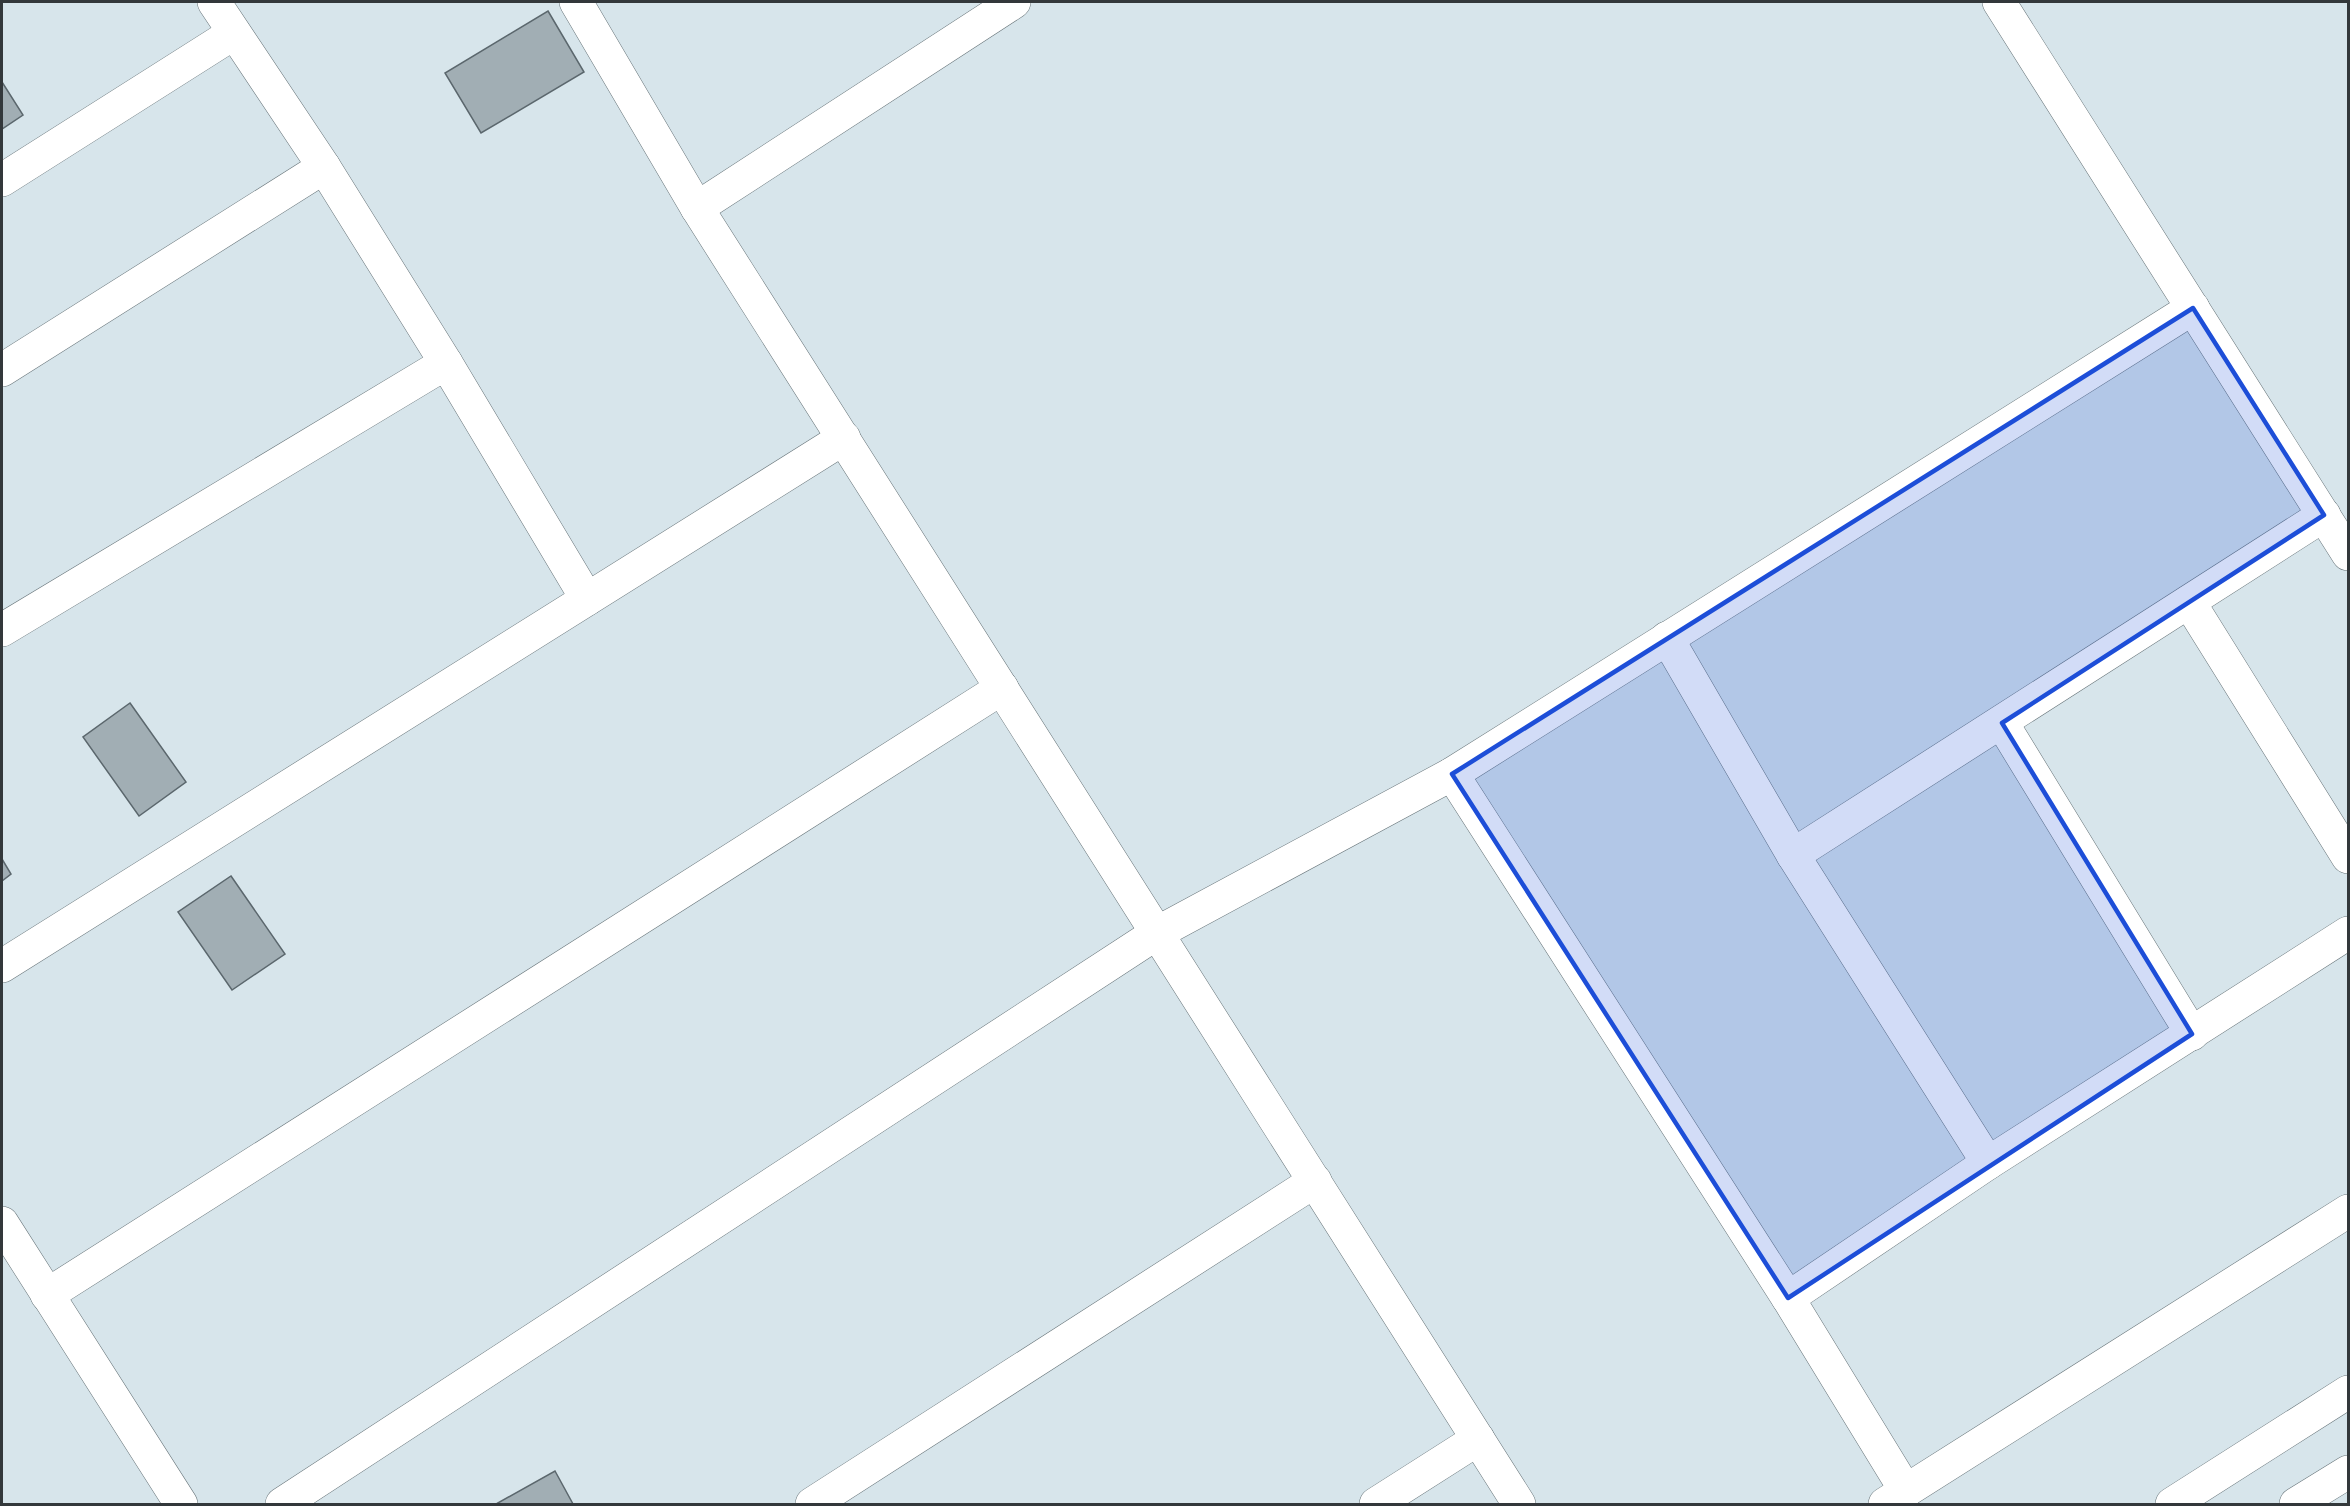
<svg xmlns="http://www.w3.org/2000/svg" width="2350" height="1506" font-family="Montserrat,sans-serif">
<rect width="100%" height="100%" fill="#d7e5eb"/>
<!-- building -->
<g fill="#a1aeb4" stroke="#5b676d" stroke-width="1.5">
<path d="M 548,11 L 584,72 L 481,133 L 445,73 Z"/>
<path d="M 2,82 L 23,115 L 2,129 Z"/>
<path d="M 130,703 L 186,782 L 139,816 L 83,737 Z"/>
<path d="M 2,859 L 11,874 L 2,881 Z"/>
<path d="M 231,876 L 285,954 L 232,990 L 178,912 Z"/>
<path d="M 555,1471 L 573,1504 L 496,1504 Z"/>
</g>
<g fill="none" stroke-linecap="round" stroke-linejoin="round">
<!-- minor casing -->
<g stroke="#68757a" stroke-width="34">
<g id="minor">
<path d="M 214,2 L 324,167 L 446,363"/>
<path d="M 576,2 L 697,208 L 1519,1504"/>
<path d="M 1999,2 L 2348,554"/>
<path d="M 2,180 L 234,33"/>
<path d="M 697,208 L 1014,2"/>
<path d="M 2,370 L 324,167"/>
<path d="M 2189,602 L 2348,857"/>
<path d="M 2,630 L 446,363 L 587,599"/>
<path d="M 1667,638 L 1793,855 L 1988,1163"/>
<path d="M 2002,723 L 2192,1034"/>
<path d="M 1452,774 L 1788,1298 L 1988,1163 L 2348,933"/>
<path d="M 1793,855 L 2324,515"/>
<path d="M 2,966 L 844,438"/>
<path d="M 2,1223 L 181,1504"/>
<path d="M 47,1295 L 1002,688"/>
<path d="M 1788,1298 L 1906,1491"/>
<path d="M 282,1504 L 1157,933 L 1452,774 L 2193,308"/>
<path d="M 812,1504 L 1315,1181"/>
<path d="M 1376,1504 L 1478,1439"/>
<path d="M 1885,1504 L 2348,1211"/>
<path d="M 2172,1504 L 2348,1392"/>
<path d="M 2296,1504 L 2348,1472"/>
</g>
</g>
<!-- minor -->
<use href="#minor" stroke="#fff" stroke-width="33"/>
</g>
<!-- marked area -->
<path fill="#1d4ed8" fill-opacity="0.2" stroke="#1d4ed8" stroke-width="4.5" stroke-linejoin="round" d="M 2193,308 L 2324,515 L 2002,723 L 2192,1034 L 1788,1298 L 1452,774 Z"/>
<!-- border -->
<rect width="2350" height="1506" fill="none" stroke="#33383b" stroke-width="6"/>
</svg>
